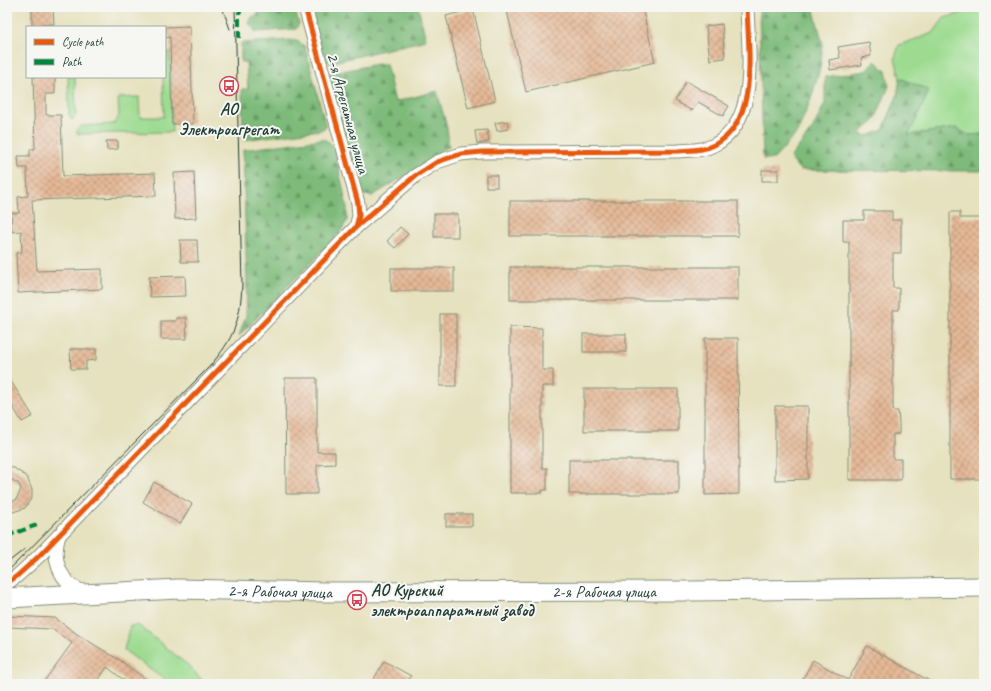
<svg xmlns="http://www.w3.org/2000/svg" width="991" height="691" font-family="Caveat,sans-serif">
<defs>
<pattern id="forest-firs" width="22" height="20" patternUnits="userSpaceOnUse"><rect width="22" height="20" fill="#7ebb7a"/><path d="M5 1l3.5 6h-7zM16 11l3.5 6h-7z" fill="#679965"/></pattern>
<pattern id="building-cross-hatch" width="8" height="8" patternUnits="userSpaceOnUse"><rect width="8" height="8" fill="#e5b997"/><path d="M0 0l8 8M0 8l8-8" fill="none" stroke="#b9987c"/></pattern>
</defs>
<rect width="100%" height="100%" fill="#f6f6f2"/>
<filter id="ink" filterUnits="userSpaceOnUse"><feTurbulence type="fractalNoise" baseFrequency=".025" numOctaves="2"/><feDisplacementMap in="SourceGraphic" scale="8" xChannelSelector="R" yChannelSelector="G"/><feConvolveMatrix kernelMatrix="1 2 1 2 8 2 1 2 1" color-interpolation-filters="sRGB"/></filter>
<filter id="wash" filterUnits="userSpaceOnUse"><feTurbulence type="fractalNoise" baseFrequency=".012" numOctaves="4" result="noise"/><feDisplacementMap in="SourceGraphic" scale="16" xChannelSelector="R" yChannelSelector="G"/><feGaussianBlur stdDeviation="0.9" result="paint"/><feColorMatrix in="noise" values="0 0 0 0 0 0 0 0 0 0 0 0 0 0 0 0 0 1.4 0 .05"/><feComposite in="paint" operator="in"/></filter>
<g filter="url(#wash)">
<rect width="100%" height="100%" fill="#e6e1be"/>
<!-- green -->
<g fill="#9ddb90" stroke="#5e8c62">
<path d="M 984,7 L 984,134 L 968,135 L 957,128 L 908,135 L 917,118 L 929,90 L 900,78 L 895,58 L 899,45 L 933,33 L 944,18 Z"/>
<path d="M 165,52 L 170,52 L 172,132 L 78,134 L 76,131 L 81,126 L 114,124 L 119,116 L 118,98 L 139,97 L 140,117 L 164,117 L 163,77 L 165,77 Z"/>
<path d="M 68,77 L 75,77 L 76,115 L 72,120 L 69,115 Z"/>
<path d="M 138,625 L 189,666 L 206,684 L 170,684 L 124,650 L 130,626 Z"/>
</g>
<!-- forest -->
<g fill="url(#forest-firs)" stroke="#4e7c57">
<path d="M 257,7 L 294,7 L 299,24 L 296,29 L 256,32 L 249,23 L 252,17 L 258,15 L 259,8 Z"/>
<path d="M 309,7 L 418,7 L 426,40 L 329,63 L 324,61 Z"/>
<path d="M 759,7 L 813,7 L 823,45 L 820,68 L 811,99 L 797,133 L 774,159 L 763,159 Z"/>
<path d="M 291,40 L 300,42 L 305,47 L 326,127 L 320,130 L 243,140 L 242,89 L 248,89 L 246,62 L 241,62 L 241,43 Z"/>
<path d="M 875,61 L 886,71 L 889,86 L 875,120 L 860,133 L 867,136 L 883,130 L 897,96 L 900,78 L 929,90 L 917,118 L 908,135 L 957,128 L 968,135 L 984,134 L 984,171 L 800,170 L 790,158 L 813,128 L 825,103 L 825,77 L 866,71 Z"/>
<path d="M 377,64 L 386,64 L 395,102 L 437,91 L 447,128 L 449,146 L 428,162 L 372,196 L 364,195 L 359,189 L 328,74 Z"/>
<path d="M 323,139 L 329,142 L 334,147 L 347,207 L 347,221 L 339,234 L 239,336 L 246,316 L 247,286 L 243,150 Z"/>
</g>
<g id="blocks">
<!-- building -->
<g fill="url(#building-cross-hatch)">
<path d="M 32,7 L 53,7 L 54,24 L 43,25 L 44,27 L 32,27 Z"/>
<path d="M 523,7 L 642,7 L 655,62 L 526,92 L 507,11 Z"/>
<path d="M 473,9 L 495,101 L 468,108 L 446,16 Z"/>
<path d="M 722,24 L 725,58 L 710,60 L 706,26 Z"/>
<path d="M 190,26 L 193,124 L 172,124 L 170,37 L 165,38 L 165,27 Z"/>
<path d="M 869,42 L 871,56 L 861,58 L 862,65 L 830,70 L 829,60 L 840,58 L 838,47 Z"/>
<path d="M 33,77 L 55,77 L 55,94 L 46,94 L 46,115 L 61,115 L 63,176 L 155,173 L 156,196 L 32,200 L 37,271 L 102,269 L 102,289 L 18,293 L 16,253 L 22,252 L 21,231 L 12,232 L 11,213 L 19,213 L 18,197 L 28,196 L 27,168 L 19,168 L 18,156 L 30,156 L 30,149 L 35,149 Z"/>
<path d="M 686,81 L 729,106 L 723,116 L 698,102 L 692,111 L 675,101 Z"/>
<path d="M 507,121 L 509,129 L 497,131 L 495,123 Z"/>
<path d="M 487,130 L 489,142 L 477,144 L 475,131 Z"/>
<path d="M 106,141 L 118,141 L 118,149 L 107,150 Z"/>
<rect x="762" y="170" width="16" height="11"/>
<path d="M 194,172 L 196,218 L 175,219 L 174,173 Z"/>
<rect x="486" y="175" width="11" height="12"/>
<rect x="510" y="201" width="228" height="35"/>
<path d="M 864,211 L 892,211 L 892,220 L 901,220 L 901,253 L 893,253 L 893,288 L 899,288 L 899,310 L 893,310 L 893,411 L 898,411 L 899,424 L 899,434 L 893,434 L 893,459 L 901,459 L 901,480 L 849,480 L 849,242 L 843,242 L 843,220 L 864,220 Z"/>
<path d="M 950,212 L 960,212 L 960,218 L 984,218 L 984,479 L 950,479 Z"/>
<rect x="434" y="214" width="24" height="23"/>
<path d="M 400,227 L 408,234 L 395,248 L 387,241 Z"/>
<path d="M 180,240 L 197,240 L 198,262 L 181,262 Z"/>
<rect x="510" y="267" width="228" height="33"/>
<rect x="391" y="268" width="63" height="23"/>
<path d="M 185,276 L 186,296 L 150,297 L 149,277 Z"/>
<rect x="440" y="314" width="16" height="72"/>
<path d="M 176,318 L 186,318 L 187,339 L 161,339 L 161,321 L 176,321 Z"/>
<path d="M 510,327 L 542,328 L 542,370 L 553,370 L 553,386 L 542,386 L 542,468 L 547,468 L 547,490 L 542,490 L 542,493 L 510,493 Z"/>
<rect x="583" y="334" width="43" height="18"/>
<path d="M 705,338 L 738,338 L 739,494 L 705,495 Z"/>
<path d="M 70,349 L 96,349 L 96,360 L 86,361 L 86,369 L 71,369 Z"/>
<path d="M 7,375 L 33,416 L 22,422 L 7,397 Z"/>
<path d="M 285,378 L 317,378 L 317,452 L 335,452 L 335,464 L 317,465 L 317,494 L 286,494 Z"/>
<rect x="584" y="389" width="94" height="42"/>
<path d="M 775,406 L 808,406 L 808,479 L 775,480 Z"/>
<rect x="569" y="460" width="110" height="34"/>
<path d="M 7,466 L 14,468 L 27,477 L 32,490 L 32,497 L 25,508 L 7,514 L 7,503 L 16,500 L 21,489 L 19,484 L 7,477 Z"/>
<path d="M 154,482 L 192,504 L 180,524 L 143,502 Z"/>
<rect x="446" y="514" width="26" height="12"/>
<path d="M 7,616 L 55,618 L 77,634 L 121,661 L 152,684 L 129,684 L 107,667 L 96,684 L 42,684 L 72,643 L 52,629 L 7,627 Z"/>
<path d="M 867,646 L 935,684 L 800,684 L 813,660 L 848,680 Z"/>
<path d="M 384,661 L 411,676 L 406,684 L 371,684 Z"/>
</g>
</g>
</g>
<g filter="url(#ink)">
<use href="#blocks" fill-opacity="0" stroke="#828f79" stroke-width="1"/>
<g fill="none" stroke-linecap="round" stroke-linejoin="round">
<!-- street casing -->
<g stroke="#828f79" stroke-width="15">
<g id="street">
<path d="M 305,7 L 358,203 L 359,216 L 356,227"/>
<path d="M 59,535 C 51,560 60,586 88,593"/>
<path d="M 7,583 L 17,576 L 39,556 L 356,227 L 415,176 L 437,162 L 461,154 L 482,152 L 678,151 C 690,150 703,151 714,145 C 760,122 748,49 747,7"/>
</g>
</g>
<!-- secondary casing -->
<g stroke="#828f79" stroke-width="21">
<g id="secondary">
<path id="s1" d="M 7,598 L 178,589 L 325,592 L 691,591 L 984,587"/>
</g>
</g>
<!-- street -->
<use href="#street" stroke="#fff" stroke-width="13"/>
<!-- secondary -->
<use href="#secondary" stroke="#fff" stroke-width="19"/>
<!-- tram -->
<g stroke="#1f3d34" stroke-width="1">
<path d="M 222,7 L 230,29"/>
<path d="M 7,563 L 25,549"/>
<path d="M 7,572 L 210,366 C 234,338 240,322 242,285 L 235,7"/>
</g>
<!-- quiet -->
<g stroke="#00873e" stroke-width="4" stroke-dasharray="8 4" stroke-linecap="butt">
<path d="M 239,38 L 239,13 L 242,7"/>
<path d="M 7,536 L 37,525"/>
</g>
<!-- cycleway casing -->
<g stroke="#f6f6f2" stroke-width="8">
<g id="cycleway">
<path d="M 305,7 L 358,203 L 359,216 L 356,227"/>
<path d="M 7,583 L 17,576 L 39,556 L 356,227 L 415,176 L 437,162 L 461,154 L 482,152 L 678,151 C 690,150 703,151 714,145 C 760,122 748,49 747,7"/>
</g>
</g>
<!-- cycleway -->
<use href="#cycleway" stroke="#e8590c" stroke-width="5"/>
</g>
</g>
<!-- icons -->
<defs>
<g id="bus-ring" transform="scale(1)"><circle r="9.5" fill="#f6f6f2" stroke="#d1495b" stroke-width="1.5"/><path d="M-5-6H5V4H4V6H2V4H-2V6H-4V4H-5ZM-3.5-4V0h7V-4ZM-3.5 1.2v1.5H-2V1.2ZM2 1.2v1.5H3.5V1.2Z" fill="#d1495b"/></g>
</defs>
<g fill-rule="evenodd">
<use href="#bus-ring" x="229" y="86"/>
<use href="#bus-ring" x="357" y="600"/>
</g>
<g text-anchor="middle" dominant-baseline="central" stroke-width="4" stroke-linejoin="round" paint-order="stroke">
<!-- poi labels -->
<g font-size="17" font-weight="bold" fill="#1f3d34" stroke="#f6f6f2">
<text x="229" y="109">АО<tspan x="229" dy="20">Электроагрегат</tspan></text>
<text x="371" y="590" text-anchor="start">АО Курский<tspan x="371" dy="20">электроаппаратный завод</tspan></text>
</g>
<!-- street labels -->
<g font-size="17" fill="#1f3d34" stroke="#f6f6f2">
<text transform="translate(348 113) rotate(75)">2-я Агрегатная улица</text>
<text stroke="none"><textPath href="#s1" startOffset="273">2-я Рабочая улица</textPath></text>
<text stroke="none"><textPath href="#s1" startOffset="597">2-я Рабочая улица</textPath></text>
</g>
</g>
<!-- margin -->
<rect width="991" height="691" fill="none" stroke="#f6f6f2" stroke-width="24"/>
<!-- legend -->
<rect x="26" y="26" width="140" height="52" fill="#f6f6f2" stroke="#a0aca6"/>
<rect x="34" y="39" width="20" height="6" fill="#e8590c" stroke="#a0aca6"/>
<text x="62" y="46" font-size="12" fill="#1f3d34">Cycle path</text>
<rect x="34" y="59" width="20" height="6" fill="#00873e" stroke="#a0aca6"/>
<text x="62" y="66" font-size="12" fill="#1f3d34">Path</text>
</svg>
